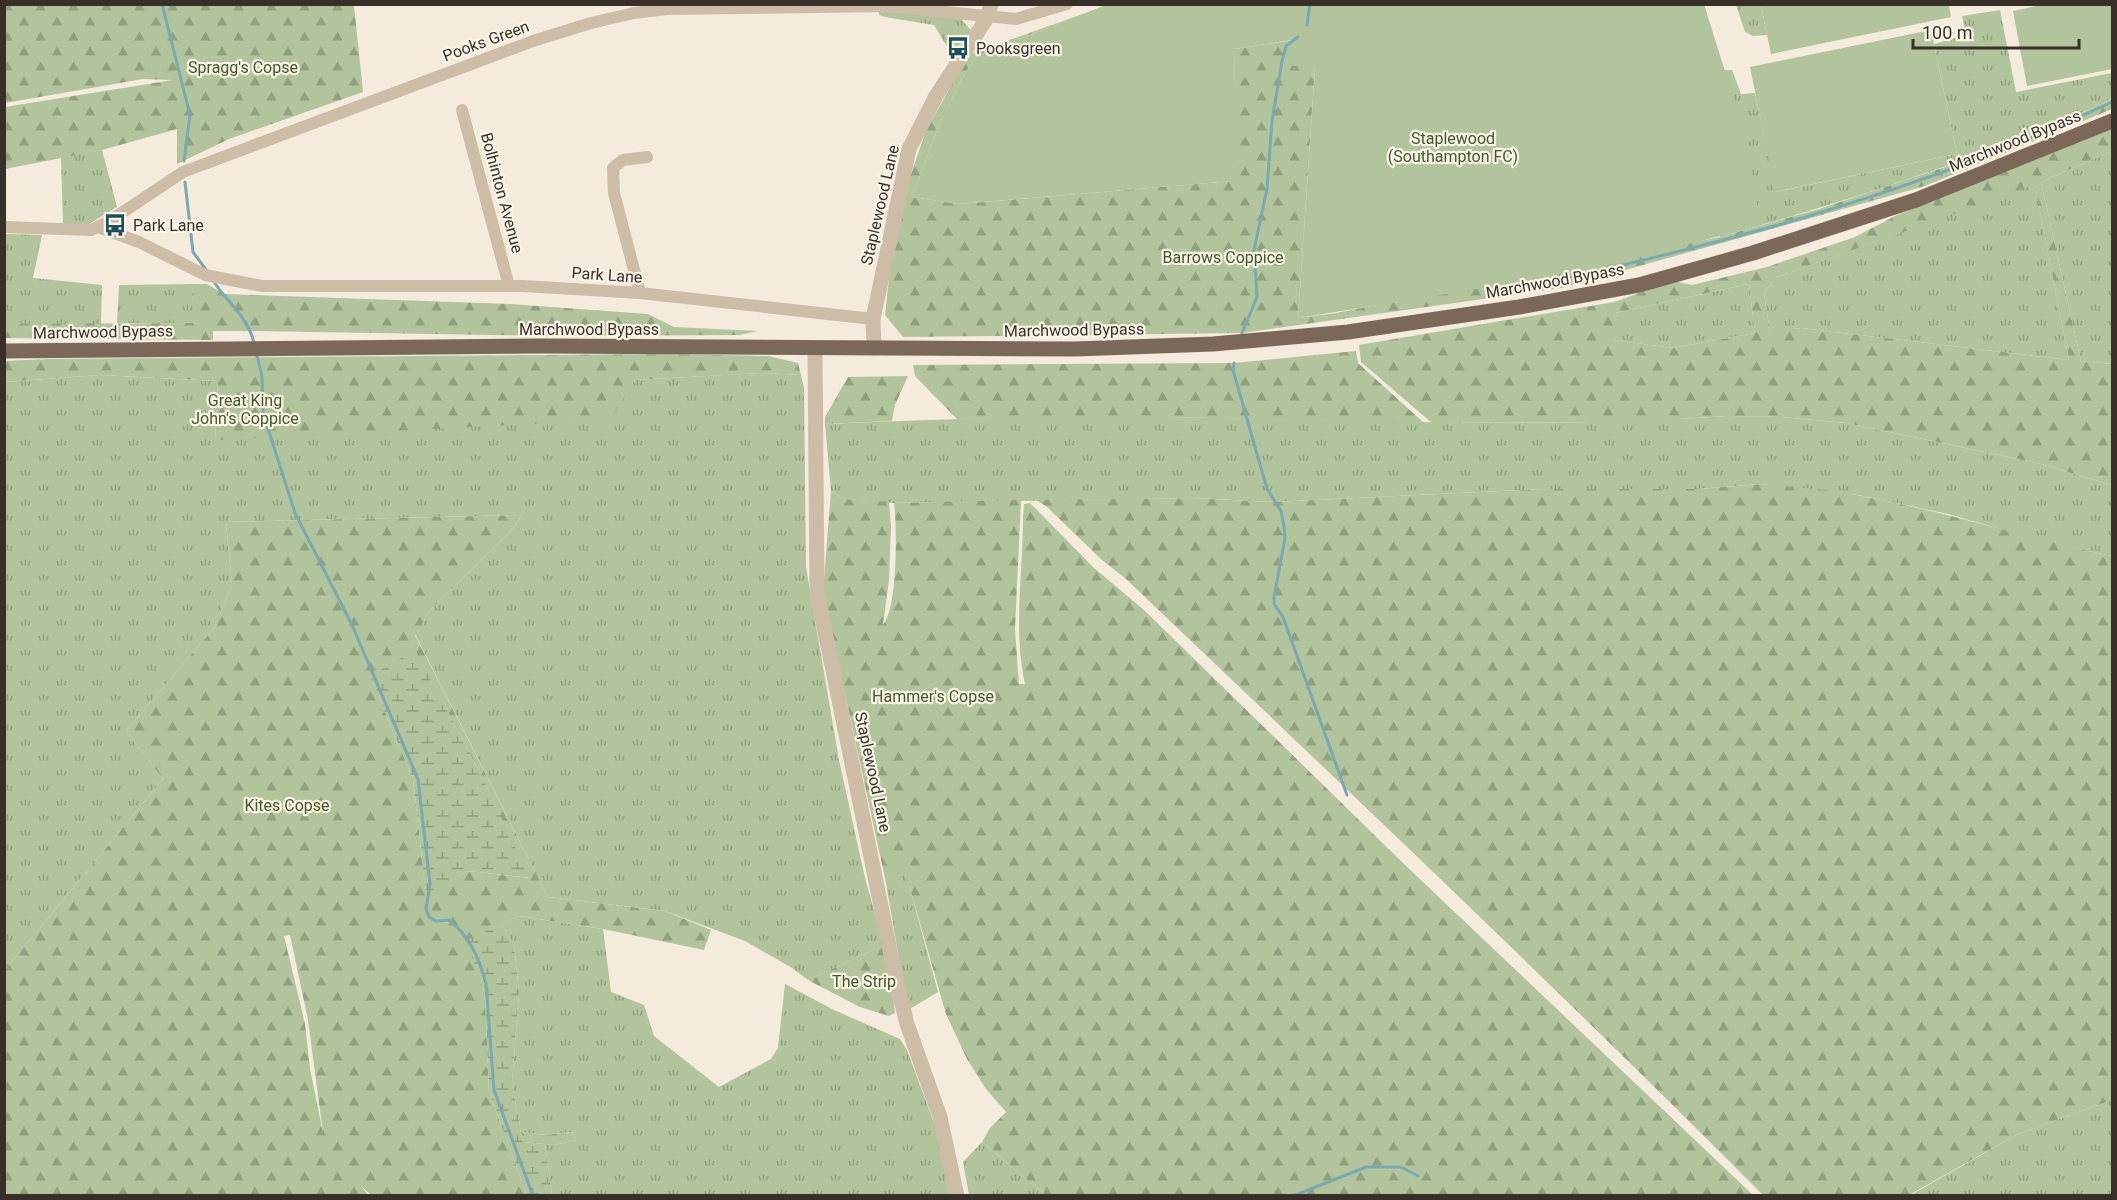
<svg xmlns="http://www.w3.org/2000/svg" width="2117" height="1200" font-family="Roboto,sans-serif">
<defs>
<pattern id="grass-tufts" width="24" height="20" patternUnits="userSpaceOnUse" patternTransform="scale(1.5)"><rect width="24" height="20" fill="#b1c49b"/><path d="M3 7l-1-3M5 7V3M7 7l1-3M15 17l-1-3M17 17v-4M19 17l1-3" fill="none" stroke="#91a07e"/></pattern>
<pattern id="forest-firs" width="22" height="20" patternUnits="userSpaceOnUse" patternTransform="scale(1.5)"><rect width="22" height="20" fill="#b1c49b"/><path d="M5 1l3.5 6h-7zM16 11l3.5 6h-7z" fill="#91a07e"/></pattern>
<pattern id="wetland-marsh" width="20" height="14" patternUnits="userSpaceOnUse" patternTransform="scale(1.5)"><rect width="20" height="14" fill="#b1c49b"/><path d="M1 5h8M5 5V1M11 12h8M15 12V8" fill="none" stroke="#91a07e"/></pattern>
</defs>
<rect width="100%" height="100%" fill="#f4ebdc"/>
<!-- grass -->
<g fill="url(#grass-tufts)">
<path d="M 1736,5 L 1761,5 L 1767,35 L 1753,36 L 1745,32 Z"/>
<path d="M 879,10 L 961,19 L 971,30 L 952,55 L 934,25 L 885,17 L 879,15 Z"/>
<path d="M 2000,10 L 2016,92 L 2112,73 L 2112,99 C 1986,157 1853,199 1720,237 L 1719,70 L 1732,70 L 1741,94 L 1755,93 L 1776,192 L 1957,154 L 1934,44 L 1966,35 L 1962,16 Z"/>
<path d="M 102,150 L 117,207 L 89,224 L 63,225 L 61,157 Z"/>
<path d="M 2112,151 L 2112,364 L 2081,361 L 2041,182 Z"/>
<path d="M 2035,184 L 2069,360 L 1801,328 L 1770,332 L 1764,294 L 1777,277 Z"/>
<path d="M 5,234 L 42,235 L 33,278 L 102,285 L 101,324 L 5,324 Z"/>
<path d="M 192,284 L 194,323 L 117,323 L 119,285 Z"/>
<path d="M 1749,284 L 1755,333 L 1673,348 L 1612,340 L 1615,313 Z"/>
<path d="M 761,373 L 801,375 L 804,388 L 806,567 L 839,760 L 865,878 L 884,945 L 808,980 L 792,968 L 745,941 L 665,911 L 548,897 L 415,634 L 430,610 L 514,528 L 522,515 L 226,522 L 232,585 L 214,628 L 126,731 L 163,779 L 5,970 L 5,382 L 99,375 L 218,381 L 215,439 L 625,394 L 634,380 Z"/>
<path d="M 1726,416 L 1781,417 L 1847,423 L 2041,464 L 2112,485 L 2112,556 L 2046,542 L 1948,514 L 1858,495 L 1761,484 L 1698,489 L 1542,489 L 1273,502 L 1194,498 L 894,503 L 844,499 L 831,491 L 825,424 C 940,419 1055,415 1169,417 C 1355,420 1540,429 1726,416 Z"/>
<path d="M 905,870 L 938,992 L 908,1010 L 885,878 Z"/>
<path d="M 519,916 L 603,929 L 611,992 L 644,1005 L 654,1036 L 719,1087 L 771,1059 L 778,1048 L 785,984 L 834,1010 L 900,1039 L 907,1050 L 941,1142 L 951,1195 L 552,1195 L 545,1144 L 554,1145 L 576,1140 L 572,1132 L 546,1135 L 521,1132 L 512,1084 L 519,992 L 514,945 L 501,924 Z"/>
<path d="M 2112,1100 L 2112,1195 L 1909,1196 L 2018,1134 Z"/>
<path d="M 982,1142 L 1046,1195 L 969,1195 L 963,1162 Z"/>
</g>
<!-- forest -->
<g fill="url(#forest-firs)" fill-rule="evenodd">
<path d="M 5,4 L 354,5 L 363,92 L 229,139 L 177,164 L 177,129 L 102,150 L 5,169 L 5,107 L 173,80 L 143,79 L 5,103 Z"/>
<path d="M 1091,11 L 978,55 L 964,75 L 940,122 L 912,197 L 959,204 L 1232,181 L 1235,49 L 1294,40 L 1315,67 L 1298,318 L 1336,313 L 1720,237 L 1819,209 L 1954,164 L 2062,122 L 2112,99 L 2112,109 L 1925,186 L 1561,288 L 1242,333 L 903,337 L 885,315 L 895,222 L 925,133 L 968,55 Z"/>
<path d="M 2112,129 L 2112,151 L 2041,182 L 2081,361 L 2112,364 L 2112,485 L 2041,464 L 1847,423 L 1781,417 L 1726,416 L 1634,422 L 1432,423 L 1361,362 L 1359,345 L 1614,302 L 1673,281 L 1692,285 L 1767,267 L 1855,237 L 1895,216 ZM 2035,185 L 2069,360 L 1801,328 L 1770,331 L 1764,294 L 1777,277 ZM 1749,284 L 1755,333 L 1673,348 L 1613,340 L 1615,313 Z"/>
<path d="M 192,284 L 207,284 L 224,294 L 510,304 L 648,314 L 674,327 L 758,331 L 739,335 L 557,336 L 254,331 L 213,331 L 213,340 L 5,338 L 5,324 L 193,323 Z"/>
<path d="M 1356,351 L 1358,363 L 1424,423 L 1168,417 L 957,419 L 915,376 L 913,365 L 1234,363 Z"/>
<path d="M 668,354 L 768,356 L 798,363 L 801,375 L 761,373 L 635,380 L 610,420 L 215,440 L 218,381 L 99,375 L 5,382 L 4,361 L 49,359 Z"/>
<path d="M 908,376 L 895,405 L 892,421 L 825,424 L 825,417 L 848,377 Z"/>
<path d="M 1761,484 C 1793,487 1826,489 1857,495 C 1943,511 2027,538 2112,556 L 2112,1100 L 2018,1134 L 1909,1195 L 1763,1195 C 1555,986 1340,783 1126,579 L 1102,560 L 1047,507 L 1036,500 L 1194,498 L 1273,502 L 1542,489 L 1698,489 Z"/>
<path d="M 831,491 L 844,499 L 889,502 L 891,527 L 889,580 L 883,625 C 898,607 897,527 894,503 L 1021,500 L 1015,629 L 1019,684 L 1025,684 C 1013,630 1023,572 1023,517 L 1024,504 L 1030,503 L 1094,568 L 1144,610 L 1405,865 L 1753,1195 L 1046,1195 L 982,1142 L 990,1128 L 1006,1112 L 986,1089 L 967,1059 L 946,1014 L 905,871 L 885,878 L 823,592 Z"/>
<path d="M 522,515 L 514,528 L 430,610 L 415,635 L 548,897 L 665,911 L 711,930 L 704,950 L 603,929 L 519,916 L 466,941 L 481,978 L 485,997 L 489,1092 L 527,1195 L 371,1195 L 361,1186 L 368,1195 L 5,1196 L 5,970 L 163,779 L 126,731 L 214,628 L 232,585 L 226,522 ZM 415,651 L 477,767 L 529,878 L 468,871 L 426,893 L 413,779 L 370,676 ZM 290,935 L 308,1020 L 323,1133 L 310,1069 L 305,1024 L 284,936 Z"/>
<path d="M 884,945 L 894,1004 L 895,1013 L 889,1016 L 860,1007 L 808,980 Z"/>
<path d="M 521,1132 L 546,1135 L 572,1132 L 576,1140 L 554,1145 L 523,1142 Z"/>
</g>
<!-- wetland -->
<g fill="url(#wetland-marsh)">
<path d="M 415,650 L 477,767 L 530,878 L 468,871 L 426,894 L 413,779 L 370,676 Z"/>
<path d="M 501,924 L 514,945 L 519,992 L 512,1084 L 523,1142 L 545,1144 L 552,1195 L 527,1195 L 489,1092 L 485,997 L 481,978 L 465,941 Z"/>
</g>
<!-- park -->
<g fill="#b1c49b">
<path d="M 1704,4 L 1742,126 L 1761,225 L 1618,263 L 1538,279 L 1298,318 L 1315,68 L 1286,65 L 1286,46 L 1292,40 L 1235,49 L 1233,181 L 959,204 L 912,197 L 940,122 L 964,75 L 978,55 L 1106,5 Z"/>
<path d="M 2045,4 L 2112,5 L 2112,69 L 2027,86 L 2013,11 Z"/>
<path d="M 1761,5 L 1949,5 L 1951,17 L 1771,54 Z"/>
<path d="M 1931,30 L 1957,154 L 1775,192 L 1750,67 Z"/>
</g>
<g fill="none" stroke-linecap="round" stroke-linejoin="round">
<!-- stream -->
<g stroke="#79a9b3" stroke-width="3">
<path d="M 162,4 L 190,115 L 184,161"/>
<path d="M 1307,25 L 1310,4"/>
<path d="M 185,182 L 193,252 L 207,271"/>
<path d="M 214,282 C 228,303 248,317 254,343"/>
<path d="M 1497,293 C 1707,249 1918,194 2112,102"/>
<path d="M 1242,333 L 1257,297 L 1254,250 L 1267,189 L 1272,121 L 1282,61 L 1286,46 L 1298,37"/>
<path d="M 256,352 L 262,376 L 263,413 L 295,513 L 352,625 L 418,779 L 430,884 L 426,909 L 429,917 L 436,921 L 449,920 C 470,936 480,960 486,984 L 494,1090 L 533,1196"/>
<path d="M 1234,363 L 1233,370 L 1267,489 L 1281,511 L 1284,526 L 1285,538 L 1274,597 L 1274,604 L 1283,617 L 1347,795"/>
<path d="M 1293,1196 L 1366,1167 L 1401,1167 L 1418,1176"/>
</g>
<!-- minor -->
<g stroke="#cdbda7" stroke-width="12">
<path d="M 462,110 L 509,286"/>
<path d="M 4,227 L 91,230 L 108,222 L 183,172 L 533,41 L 591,23 L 634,13 L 667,9 L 886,6 L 1016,19 L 1067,4"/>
<path d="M 98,227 L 139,242 L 205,275 L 262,286 L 523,286 L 640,293 L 873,319"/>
<path d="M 640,293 L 614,193 L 613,168 L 623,160 L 647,157"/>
</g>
<!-- tertiary -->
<g stroke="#cdbda7" stroke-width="15">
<path d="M 815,348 L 817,592 L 895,975 L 907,1024 L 940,1117 L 957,1196"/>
<path d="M 874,348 L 873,319 L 909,149 L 936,96 L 987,18 L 991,4"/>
</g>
<!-- primary -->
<path stroke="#7b6858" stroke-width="15" d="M 4,351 L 543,346 L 1075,349 L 1213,344 L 1348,332 L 1519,307 L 1639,285 L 1753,253 L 1916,200 L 2112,121"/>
</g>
<!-- icons -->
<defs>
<g id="bus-bare" transform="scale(1.8)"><path d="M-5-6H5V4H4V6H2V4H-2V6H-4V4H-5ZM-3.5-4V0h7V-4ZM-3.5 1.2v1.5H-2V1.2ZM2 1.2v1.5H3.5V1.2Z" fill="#1a505d" stroke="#fbf5e8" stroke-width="2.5" paint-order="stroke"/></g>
</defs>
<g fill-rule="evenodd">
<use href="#bus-bare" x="958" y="48"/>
<use href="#bus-bare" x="115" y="225"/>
</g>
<g text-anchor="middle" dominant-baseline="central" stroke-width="4.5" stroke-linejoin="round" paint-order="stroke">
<!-- street labels -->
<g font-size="16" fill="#382f28" stroke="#fbf5e8">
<text transform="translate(486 41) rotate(-20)">Pooks Green</text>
<text transform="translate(2015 141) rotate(-22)">Marchwood Bypass</text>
<text transform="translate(502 193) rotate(75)">Bolhinton Avenue</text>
<text transform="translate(880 205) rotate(-77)">Staplewood Lane</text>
<text transform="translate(607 275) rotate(4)">Park Lane</text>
<text transform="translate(1555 281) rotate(-10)">Marchwood Bypass</text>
<text x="589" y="329">Marchwood Bypass</text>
<text transform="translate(1074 330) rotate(-1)">Marchwood Bypass</text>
<text transform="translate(103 332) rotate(-1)">Marchwood Bypass</text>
<text transform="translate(873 772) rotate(78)">Staplewood Lane</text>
</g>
<!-- poi labels -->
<g font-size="16" fill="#382f28" stroke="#fbf5e8" text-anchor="start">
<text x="976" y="48">Pooksgreen</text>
<text x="133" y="225">Park Lane</text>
</g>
<!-- park labels -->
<g font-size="16" fill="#41582a" stroke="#fbf5e8">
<text x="243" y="67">Spragg's Copse</text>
<text x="1453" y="138">Staplewood<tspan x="1453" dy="18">(Southampton FC)</tspan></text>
<text x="1223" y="257">Barrows Coppice</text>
<text x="245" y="400">Great King<tspan x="245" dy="18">John's Coppice</tspan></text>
<text x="933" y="696">Hammer's Copse</text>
<text x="287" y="805">Kites Copse</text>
<text x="864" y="981">The Strip</text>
</g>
</g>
<!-- border -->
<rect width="2117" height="1200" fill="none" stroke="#382f28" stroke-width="12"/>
<!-- scale -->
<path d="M1913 39v9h166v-9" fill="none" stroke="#382f28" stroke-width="3"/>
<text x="1922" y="39" font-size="18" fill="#382f28" stroke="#fbf5e8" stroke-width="4.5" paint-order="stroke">100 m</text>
</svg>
